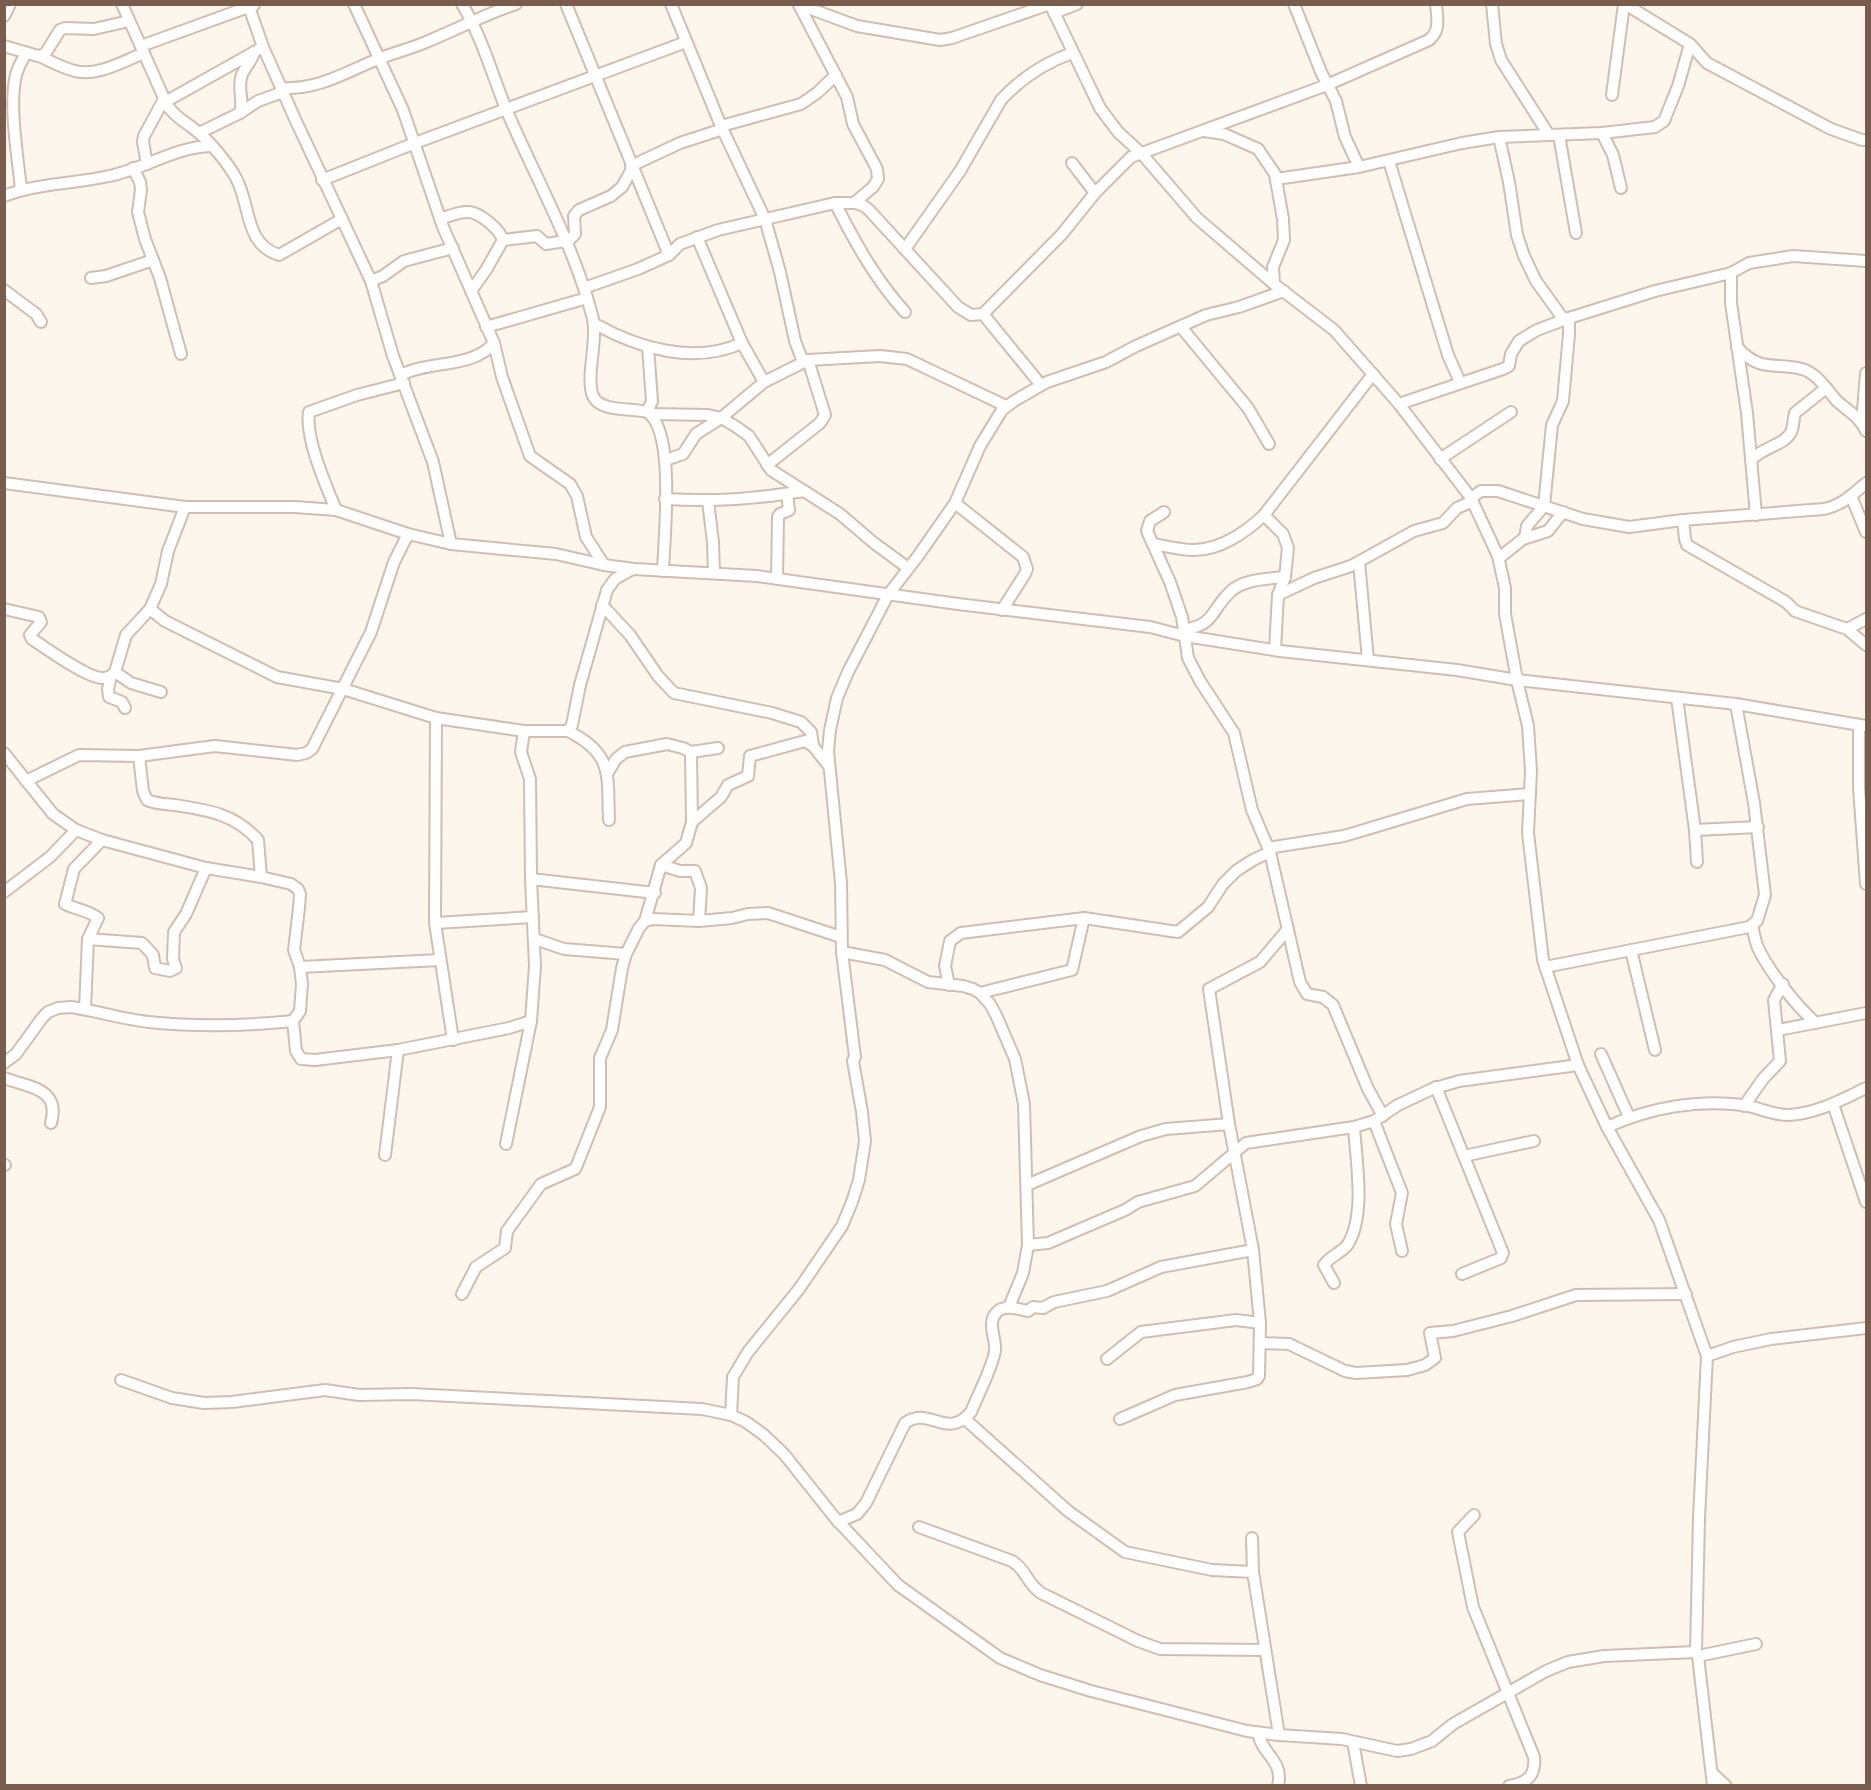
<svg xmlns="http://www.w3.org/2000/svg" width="1871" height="1790" font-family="Ubuntu,sans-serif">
<rect width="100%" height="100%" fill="#fdf6ec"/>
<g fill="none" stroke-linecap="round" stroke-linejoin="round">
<!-- minor casing -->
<g stroke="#d1beb0" stroke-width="14">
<g id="minor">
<path d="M 122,4 L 167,105 C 177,119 182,119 194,129 C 208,139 228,163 236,178 C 251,205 244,244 279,255 L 342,219"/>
<path d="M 248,4 L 263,47 L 295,119 L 371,281 L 393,356 L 433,462 L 451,544"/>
<path d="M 354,4 L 403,110 L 443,227 L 494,343 L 502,377 L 530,456 L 570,484 L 577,496 L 586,537 L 604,565"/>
<path d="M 462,4 C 482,37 492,74 506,109 C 535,177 573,243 592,315 C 599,339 585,377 593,396 C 599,412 633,408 647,412 C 676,430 664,538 663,571"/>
<path d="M 566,4 L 669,255"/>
<path d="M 671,4 L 721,126 L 765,219 L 780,272 L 795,341 L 803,362"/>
<path d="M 1294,4 L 1321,72 L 1336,101 L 1345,137 L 1359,167"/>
<path d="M 1492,4 L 1496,44 L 1501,60 L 1549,135"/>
<path d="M 1625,4 L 1690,44 L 1707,63 L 1831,129 L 1862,140 L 1866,140"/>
<path d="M 799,5 L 847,97 L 853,124 L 877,169 L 878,179 L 873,187 L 854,203"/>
<path d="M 800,5 L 857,26 L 940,40 L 952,38 L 1050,4 L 1100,108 L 1118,132 L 1142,154 L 1197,218 L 1274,284 L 1334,330 L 1399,404 L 1471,498 L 1498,556 L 1505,588 L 1505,614 L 1517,680 L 1528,726 L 1531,771 L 1528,833 L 1543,960 L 1578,1065 L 1607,1127 L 1659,1220 L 1707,1356 L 1699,1518 L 1696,1652 L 1698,1656 L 1713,1786"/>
<path d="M 1054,13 L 1077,4"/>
<path d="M 4,16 L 10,4"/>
<path d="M 4,46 L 38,56 L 45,54 L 60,30 L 65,28 L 94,29 L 129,21"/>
<path d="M 141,46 L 254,5"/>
<path d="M 39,56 C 50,61 62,68 75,71 C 97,77 124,61 144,53"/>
<path d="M 281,88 C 318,90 344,73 378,59 C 393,53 410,49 426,42 C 456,30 485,14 516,4"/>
<path d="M 1612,95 L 1624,4"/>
<path d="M 165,102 L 263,47"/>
<path d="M 240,113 C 244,102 238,90 241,78 C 243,68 252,62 254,52"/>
<path d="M 721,126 L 801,104 L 817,93 L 836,75"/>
<path d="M 1204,131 L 1224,134 L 1258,149 L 1275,174 L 1283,219 L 1284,240 L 1273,267 L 1274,284"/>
<path d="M 199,133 L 240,113 L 258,101 L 283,92"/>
<path d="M 1602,133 L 1613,155 L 1621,188"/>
<path d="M 1559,135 L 1576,233"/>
<path d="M 1499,137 L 1509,182 L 1517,235 L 1524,256 L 1536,281 L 1564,320"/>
<path d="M 1389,161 L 1448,355 L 1460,382"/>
<path d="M 1072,163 L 1095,193"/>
<path d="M 147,164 L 143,142 L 144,136 L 164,99"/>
<path d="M 631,166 L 680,143 L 723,129"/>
<path d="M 133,168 L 140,182 L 141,190 L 138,212 L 145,239 L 160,278 L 181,354"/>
<path d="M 1276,179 L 1359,167 L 1462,143 L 1499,137 L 1602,133 L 1655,127 L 1664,121 L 1678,86 L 1690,44"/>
<path d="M 322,180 L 415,143 L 686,42"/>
<path d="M 21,189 C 18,159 7,96 18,69 C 20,63 24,58 26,53"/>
<path d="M 4,196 C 38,183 74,184 109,176 C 145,169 174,147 211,146"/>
<path d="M 835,203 C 855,242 875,279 905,312"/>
<path d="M 440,219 C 449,216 460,211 469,212 C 481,213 500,230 503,240 L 537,236 L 546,244 L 565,241"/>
<path d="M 697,237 L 742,343 L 764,382"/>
<path d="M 566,243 L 575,234 L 574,216 L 579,210 L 611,196 L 622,187 L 632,169"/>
<path d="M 905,249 L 960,171 L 1001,100 C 1021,78 1044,63 1072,53"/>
<path d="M 1731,273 L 1731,303 L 1747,413 L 1756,515"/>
<path d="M 91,278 L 106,276 L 153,260"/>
<path d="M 371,281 L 383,276 L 404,261 L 453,248"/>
<path d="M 584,288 L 638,269 L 669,255 L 680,244 L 718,230 L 835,203 L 856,203 L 864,206 L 869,210 L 958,307 L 971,315 L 983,314 L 1062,234 L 1095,193 L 1131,157 L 1327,85 L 1429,40 C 1441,30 1437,18 1436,4"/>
<path d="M 4,290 L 36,314 L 41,322"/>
<path d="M 471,291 L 486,270 L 503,240"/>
<path d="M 983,314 L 1041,385"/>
<path d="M 595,324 C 638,348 694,365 742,343"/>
<path d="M 486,327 L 587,298"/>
<path d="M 1181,327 L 1248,408 L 1269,444"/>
<path d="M 1737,347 C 1760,373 1775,362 1802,369 C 1817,373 1827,390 1837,401 C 1848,411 1860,417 1866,431"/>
<path d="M 401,375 C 429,360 472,369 494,343"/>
<path d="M 1399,404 L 1503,369 L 1509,366 L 1511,354 L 1519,341 L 1537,330 L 1569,318 L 1655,291 L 1731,273 L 1749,263 L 1793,256 L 1866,261"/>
<path d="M 647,412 L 652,401 L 648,347"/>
<path d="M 651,414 L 708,415 L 721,418 L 735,426 L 749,436 L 771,470 L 840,514 L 874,543 L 908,568"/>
<path d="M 1862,423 L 1866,373"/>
<path d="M 1440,459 L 1511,412"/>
<path d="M 666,460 L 683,454 L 696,434 L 721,418 L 764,382 L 808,360 L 880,356 L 907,359 L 1006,406"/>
<path d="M 1751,460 C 1764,446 1784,446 1791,432 C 1794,426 1793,419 1795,413 L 1826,388"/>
<path d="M 767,465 L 820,423 L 825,415 L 808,360"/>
<path d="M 4,483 L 185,507 L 295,507 L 336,510 L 408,534 L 451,544 L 556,554 L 604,565 L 634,569 L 757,576 L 958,604 L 1150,627 L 1185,636 L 1280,651 L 1457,670 L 1517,680 L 1736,704 L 1866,726"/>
<path d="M 1851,496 L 1866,532"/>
<path d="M 1471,498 L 1481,491 L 1498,491 L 1583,519 L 1629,527 L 1683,520 L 1824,509 C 1842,505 1852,495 1866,483"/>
<path d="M 665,499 C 716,502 754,499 804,491"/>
<path d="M 708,501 L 713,542 L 714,573"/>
<path d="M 955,503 L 1023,557 L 1027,569 L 1025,574 L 1002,610"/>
<path d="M 336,510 C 326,485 305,439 309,412 L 357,395 L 404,383"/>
<path d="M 1164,512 L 1150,521 L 1147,531 L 1170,582 L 1182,617 L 1188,658 L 1200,681 L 1234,733 L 1252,810 L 1270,852 L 1300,982 L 1307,994 L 1323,997 L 1333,1005 L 1368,1089 L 1383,1116"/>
<path d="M 1264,515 L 1283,534 L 1288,548 L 1285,577 L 1278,595 L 1275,650"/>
<path d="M 1683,520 L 1685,539 L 1687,545 L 1786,602 L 1795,611 L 1847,629 L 1866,645"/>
<path d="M 1525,538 L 1527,526 L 1544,506 L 1552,425 L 1563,401 L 1569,334 L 1569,318"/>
<path d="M 1153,544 C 1166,546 1179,550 1192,550 C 1219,551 1246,532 1264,515 L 1373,374"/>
<path d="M 1499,558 L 1523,539 L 1548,531 L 1563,512"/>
<path d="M 1359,562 L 1368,660"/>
<path d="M 777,579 L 778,517 L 780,514 L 789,510 L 787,494"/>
<path d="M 1278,595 L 1314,578 L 1351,566 L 1414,531 L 1443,523 L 1457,508 L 1473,501"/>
<path d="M 602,605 L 630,635 L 658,676 L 674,693 L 772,713 L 801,722 L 811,732 L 813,746"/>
<path d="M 4,609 L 39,617 L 41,622 L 30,635 L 32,639 C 46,648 88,679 103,678 C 108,678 111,676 115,672 L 126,635 L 150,609 L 161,584 L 168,551 L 185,507"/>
<path d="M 150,609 L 165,621 L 277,677 L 343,689 L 436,718 L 524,731 L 568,731 L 572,725 L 580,685 L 607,590 L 615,579 L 633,569"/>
<path d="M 1847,629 L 1866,619"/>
<path d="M 1184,630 C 1216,624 1210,611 1230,592 C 1243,579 1267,579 1285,577"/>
<path d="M 115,672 L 131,683 L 161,692"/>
<path d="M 111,676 L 108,689 L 109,697 L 122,702 L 125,708"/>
<path d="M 1677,698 L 1695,830 L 1697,862"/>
<path d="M 436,718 L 435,923 L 453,1040"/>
<path d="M 1859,725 L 1859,788 L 1866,884"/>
<path d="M 568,731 C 614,754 607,775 609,820"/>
<path d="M 4,753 L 53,814 L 76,830 L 102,840 L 206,868 L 261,877 L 291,884 L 298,889 L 300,894 L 299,908 L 294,950 L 300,967 L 302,984 L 300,1011 L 293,1021 L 296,1051 L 301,1059 L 315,1060 L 398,1050 L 509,1028 L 531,1021"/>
<path d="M 139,756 L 143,791 L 147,800 C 156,804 165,804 175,805 C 208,810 235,814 258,840 L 261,877"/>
<path d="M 607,774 L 616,759 L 625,752 L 667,744 L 683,748 L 691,752 L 718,748"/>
<path d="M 26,781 L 79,755 L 139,756 L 215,746 L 297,755 L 306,753 L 312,749 L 371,632 L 394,562 L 408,534"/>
<path d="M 692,822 L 721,797 L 728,785 L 748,776 L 750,756 L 805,741 L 813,746 L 828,765"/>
<path d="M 1695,830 L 1758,827"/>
<path d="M 1268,848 L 1344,836 L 1467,799 L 1530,794"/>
<path d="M 661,865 L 680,871 L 695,871 L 701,888 L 699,921"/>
<path d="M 531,879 L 655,893"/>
<path d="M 4,892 L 50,857 L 76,830"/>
<path d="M 645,921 L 661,865 L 686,843 L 692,822 L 691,752"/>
<path d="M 435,923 L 533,917"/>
<path d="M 1752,925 C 1754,933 1755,941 1758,948 C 1769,971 1797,1007 1816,1023"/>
<path d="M 88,939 L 142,943 L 153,955 L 155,968 L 170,971 L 176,968 L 173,959 L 174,932 L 186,914 L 206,868"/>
<path d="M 535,939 L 564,949 L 626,954"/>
<path d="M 1631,950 L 1655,1050"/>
<path d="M 842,952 L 885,960 L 928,982 L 963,986 L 973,989 L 980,993 L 990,1004 L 996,1015 L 1015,1059 L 1024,1104 L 1028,1245 L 1023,1273 L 1009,1307"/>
<path d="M 300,967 L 440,960"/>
<path d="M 1545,967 L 1749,927 L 1757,921 L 1765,895 L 1754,803 L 1736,704"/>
<path d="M 949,985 L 945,966 L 950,941 L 961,933 L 1084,918 L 1178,932 L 1208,907 L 1223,884 L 1236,871 L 1253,860 L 1270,852"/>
<path d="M 980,993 L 1072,970 L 1084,918"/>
<path d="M 85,1009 L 88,939 L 98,918 C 90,911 75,909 65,904 L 74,869 L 102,840"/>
<path d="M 1778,1030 L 1866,1013"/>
<path d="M 1601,1054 L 1629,1117"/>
<path d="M 4,1063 L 16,1054 L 42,1018 L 48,1012 L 58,1008 L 71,1007 C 97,1011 122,1019 149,1022 C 197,1027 245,1026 293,1021"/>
<path d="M 4,1078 C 28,1087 61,1088 51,1123"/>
<path d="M 1436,1087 L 1503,1253 L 1501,1258 L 1462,1274"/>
<path d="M 1833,1104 L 1866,1202"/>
<path d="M 1744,1106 L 1763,1079 L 1780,1061 L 1774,1000 L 1783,984"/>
<path d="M 1374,1121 L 1402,1193 L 1396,1224 L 1402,1251"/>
<path d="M 1607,1127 C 1649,1108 1697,1099 1743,1105 C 1758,1107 1772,1115 1788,1115 C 1816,1114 1841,1100 1866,1088"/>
<path d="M 506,1144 L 531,1021 L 535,966 L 531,879 L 530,779 L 521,752 L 524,731"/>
<path d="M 385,1155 L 398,1050"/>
<path d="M 1464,1156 L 1534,1141"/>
<path d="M 4,1165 L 5,1165"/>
<path d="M 1027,1185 L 1141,1136 L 1166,1129 L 1229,1124"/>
<path d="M 1028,1245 L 1048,1243 L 1125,1210 L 1138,1202 L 1195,1186 L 1246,1143 L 1354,1127 L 1374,1121 L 1398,1105 L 1432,1089 L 1459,1081 L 1578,1065"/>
<path d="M 1334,1283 L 1324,1265 C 1330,1256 1342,1253 1348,1244 C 1366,1214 1356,1160 1354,1127"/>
<path d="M 462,1294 L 476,1267 L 505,1248 L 507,1231 L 541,1184 L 575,1169 L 577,1165 L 600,1107 L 600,1058 L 612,1030 L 622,968 L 626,954 L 639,928 L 645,921 L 653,919 L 699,921 L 732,918 L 748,914 L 768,913 L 841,937"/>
<path d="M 1260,1343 L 1289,1344 L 1345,1371 L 1356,1373 L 1407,1370 L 1425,1365 L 1435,1358 L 1430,1333 L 1453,1331 L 1512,1316 L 1576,1295 L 1686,1294"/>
<path d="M 1707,1356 L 1733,1347 L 1771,1339 L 1866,1328"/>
<path d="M 1107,1359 L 1141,1332 L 1236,1320 L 1260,1323"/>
<path d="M 121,1380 L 172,1398 L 204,1403 L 232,1402 L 325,1390 L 359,1395 L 411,1394 L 644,1406 L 702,1409 L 731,1415 L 746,1422 L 764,1435 L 784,1454 L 835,1518 L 898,1585 L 1000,1658 L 1040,1675 L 1091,1691 L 1247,1731 L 1279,1735 L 1342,1739 L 1397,1751 L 1411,1749 L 1432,1741 L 1453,1724 L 1546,1671 L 1568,1662 L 1604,1656 L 1696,1652"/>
<path d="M 731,1415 L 733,1377 L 748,1352 L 799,1289 L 842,1226 L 852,1202 L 859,1180 L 865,1141 L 862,1112 L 853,1061 L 855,1057 L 842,952 L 841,883 L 828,751 L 830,730 L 837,698 L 848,672 L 888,595 L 918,556 L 955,503 L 980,446 L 1002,410 L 1014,401 L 1047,382 L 1106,362 L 1136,346 L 1206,315 L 1239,307 L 1284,291"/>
<path d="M 965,1419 L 1068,1511 L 1125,1552 L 1212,1570 L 1253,1572"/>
<path d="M 1120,1419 L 1175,1395 L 1248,1382 L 1257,1379 L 1259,1376 L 1260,1323 L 1253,1250 L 1229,1124 L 1209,989 L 1260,962 L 1288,929"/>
<path d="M 1474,1515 L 1458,1532 L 1473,1607 L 1534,1757 C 1536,1776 1527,1783 1509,1786"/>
<path d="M 838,1522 L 857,1514 L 866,1503 L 905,1423 C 930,1405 946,1441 971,1412 C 977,1397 994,1364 995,1350 C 996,1338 987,1323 996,1313 C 1003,1304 1018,1309 1028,1311 L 1033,1307 L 1043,1308 L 1054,1302 L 1107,1291 L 1161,1267 L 1253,1250"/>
<path d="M 919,1527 L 1012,1561 C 1027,1570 1026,1583 1041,1593 L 1138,1641 L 1160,1649 L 1265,1650"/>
<path d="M 1252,1538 L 1253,1572 L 1279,1735"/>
<path d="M 1698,1656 L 1756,1644"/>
<path d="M 1258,1733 C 1262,1755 1284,1760 1278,1786"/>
<path d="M 1353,1742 L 1361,1786"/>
<path d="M 1713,1774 L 1726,1786"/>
</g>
</g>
<!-- minor -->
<use href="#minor" stroke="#fff" stroke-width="10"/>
</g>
<!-- border -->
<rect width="1871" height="1790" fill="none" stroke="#7a5c4d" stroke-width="12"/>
</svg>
